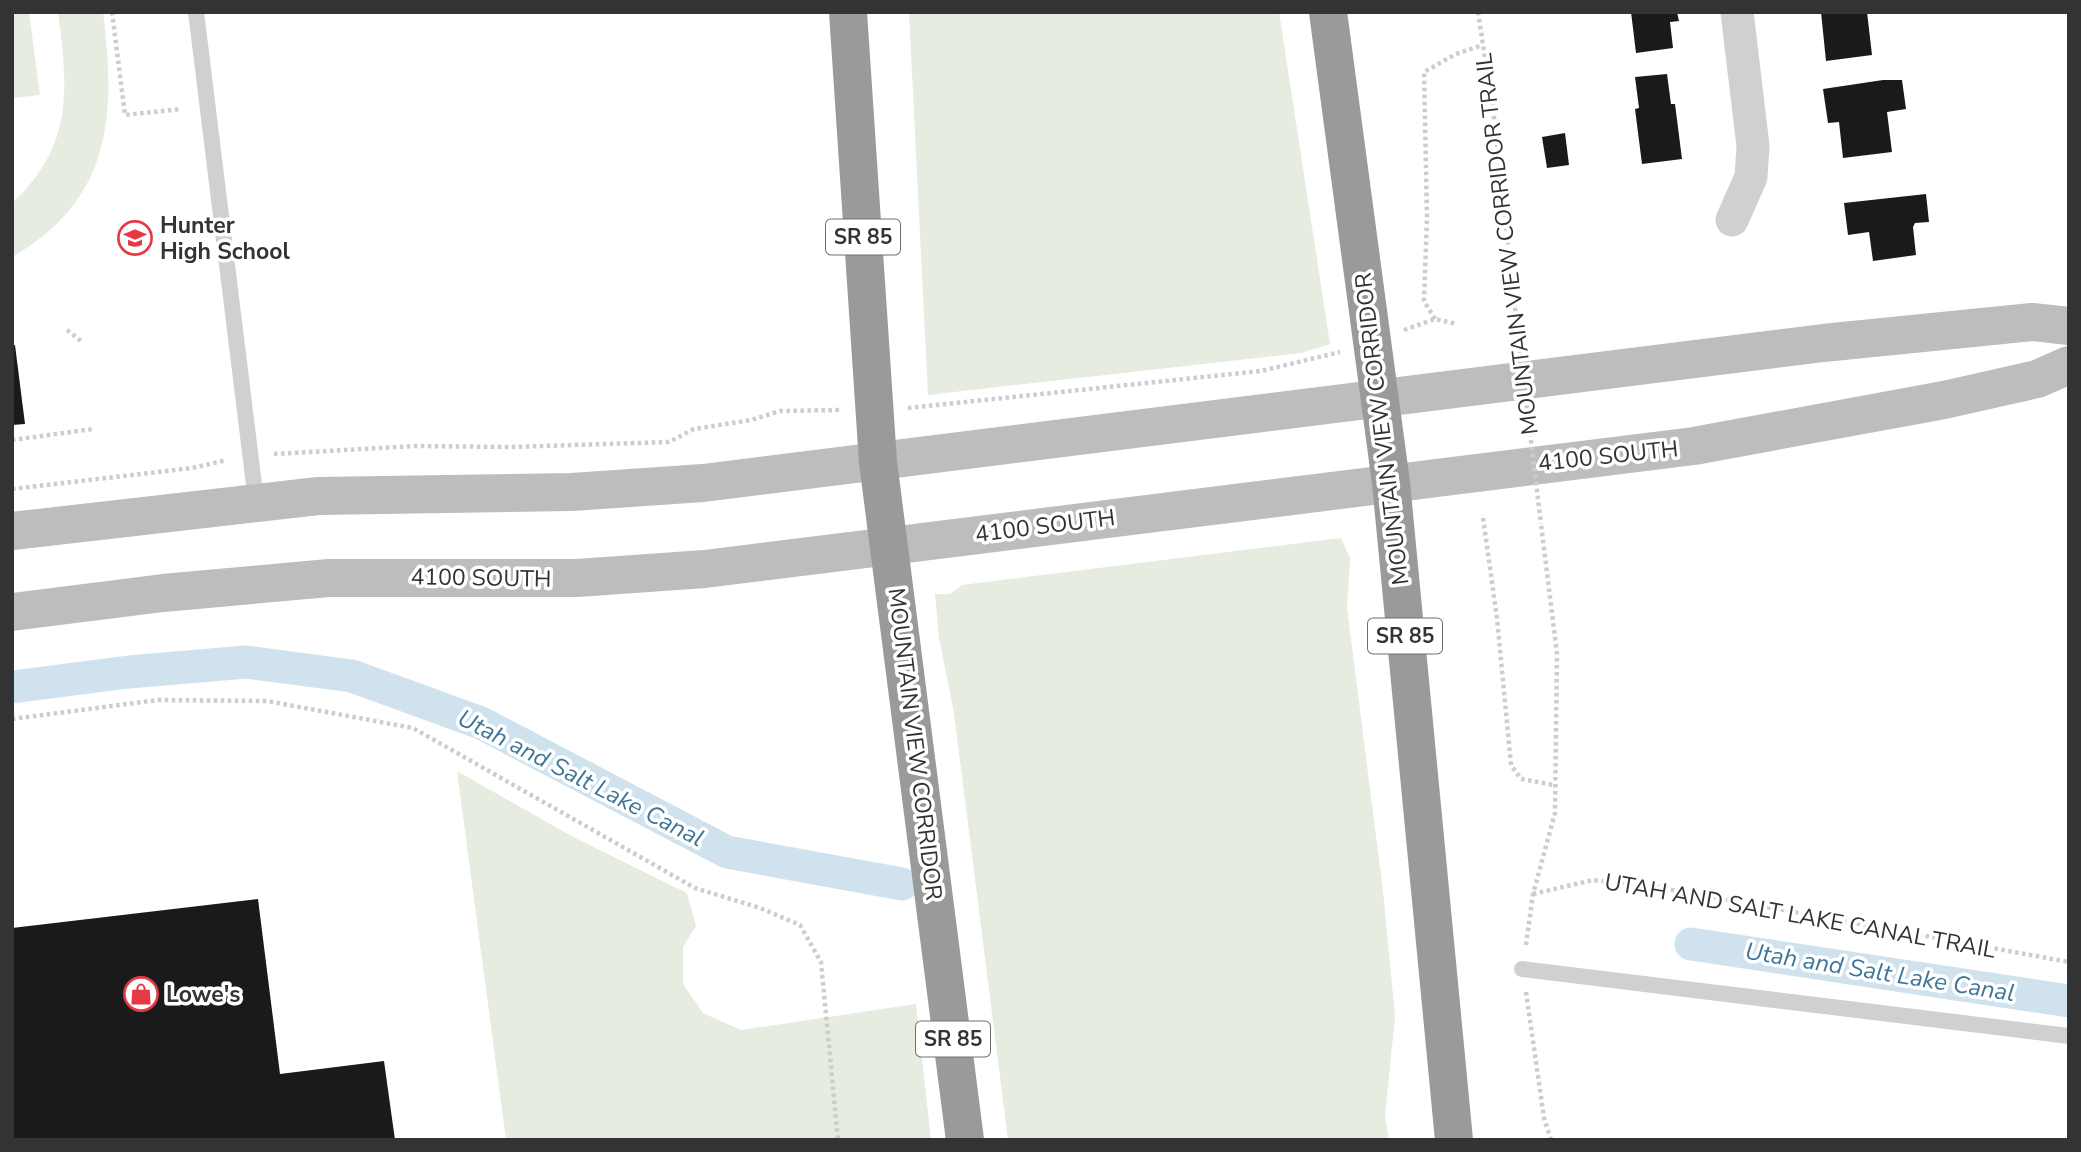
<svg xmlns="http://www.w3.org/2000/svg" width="2081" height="1152" font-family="'Nunito Sans',sans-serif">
<rect width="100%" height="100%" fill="#fff"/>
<!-- green -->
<g fill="#e6ecdf">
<path d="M 12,12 L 29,12 L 40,95 L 12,98 Z"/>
<path d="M 58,12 L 103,12 C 116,115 112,200 12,257 L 12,203 C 74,146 68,89 58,12 Z"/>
<path d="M 909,12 L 1279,12 L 1330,344 L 1301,353 L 928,395 Z"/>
<path d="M 1341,538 L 1350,558 L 1347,608 L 1383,891 L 1395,1017 L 1385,1115 L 1389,1140 L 1008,1140 L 954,713 L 939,638 L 935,594 L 950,594 L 962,585 Z"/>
<path d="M 457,771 L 573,837 L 687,893 L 696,926 L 683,947 L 683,984 L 703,1013 L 741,1030 L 916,1004 L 931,1140 L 506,1140 Z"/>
</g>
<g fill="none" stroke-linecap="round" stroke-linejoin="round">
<!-- canal -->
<g stroke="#cfe2ee" stroke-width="33">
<path d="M 12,687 L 129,672 L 246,662 L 352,676 L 481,723 L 727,852 L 902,884"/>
<path d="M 1691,944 L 2069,1001"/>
</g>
</g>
<!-- building -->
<g fill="#1a1a1a">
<path d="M 1631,12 L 1677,12 L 1679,21 L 1670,22 L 1673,48 L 1636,53 Z"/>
<path d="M 1821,12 L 1867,12 L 1872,55 L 1826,61 Z"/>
<path d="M 1667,74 L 1671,104 L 1675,104 L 1682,159 L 1642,164 L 1635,109 L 1639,108 L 1635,77 Z"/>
<path d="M 1883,80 L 1902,80 L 1906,109 L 1887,112 L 1892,152 L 1843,158 L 1839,122 L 1828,123 L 1823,89 Z"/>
<path d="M 1565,133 L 1569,165 L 1547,168 L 1542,137 Z"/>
<path d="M 1926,194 L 1929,222 L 1915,223 L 1913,227 L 1916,255 L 1873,261 L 1869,232 L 1848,235 L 1844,203 Z"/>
<path d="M 15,345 L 25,424 L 12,425 L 12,346 Z"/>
<path d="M 258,899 L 280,1074 L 384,1061 L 395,1140 L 12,1140 L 12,928 Z"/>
</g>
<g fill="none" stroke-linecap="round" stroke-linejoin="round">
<!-- path -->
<g stroke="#cdcdcd" stroke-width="4.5" stroke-dasharray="3.5 3.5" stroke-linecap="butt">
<path d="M 112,12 L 125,115 L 181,109"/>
<path d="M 1478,12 L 1495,124 L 1515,308"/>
<path d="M 1435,319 L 1424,301 L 1427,217 L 1424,72 L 1456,54 L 1483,45"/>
<path d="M 67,330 L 81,341"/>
<path d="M 1404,330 L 1435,319 L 1457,324"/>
<path d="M 908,408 L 1261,371 L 1340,352"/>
<path d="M 12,440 L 93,429"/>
<path d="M 274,454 L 416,446 L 511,447 L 669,442 L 694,429 L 751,420 L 780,411 L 840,410"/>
<path d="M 12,489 L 192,468 L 227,460"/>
<path d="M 1483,518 L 1497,618 L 1511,765 L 1521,779 L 1554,785"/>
<path d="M 12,719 L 158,700 L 267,701 L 413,728 L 695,888 L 760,908 L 800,925 L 821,962 L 838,1140"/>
<path d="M 1533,894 L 1593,880 L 1651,886 L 2069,962"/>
<path d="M 1526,945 L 1533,894 L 1555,813 L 1557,654 L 1541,524"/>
<path d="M 1526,992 L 1544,1118 L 1551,1140"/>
</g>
<!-- lane -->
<g stroke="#d0d0d0" stroke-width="16">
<path d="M 196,12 L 256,501"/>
<path d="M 1522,969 L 2069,1036"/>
</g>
<!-- street -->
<path stroke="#d0d0d0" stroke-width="33" d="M 1732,220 L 1751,177 L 1753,146 L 1737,12"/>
<!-- secondary -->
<g stroke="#bdbdbd" stroke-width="38">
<path d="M 12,531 L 318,496 L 572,492 L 703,483 L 1823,343 L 2032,322 L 2069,326"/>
<path d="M 12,612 L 163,593 L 329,578 L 577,578 L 705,569 L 1694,446 L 1944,400 L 2037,379 L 2069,365"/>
</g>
<!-- highway -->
<g stroke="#9a9a9a" stroke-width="38">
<path d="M 848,12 L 878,462 L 965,1140"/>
<path d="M 1328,12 L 1391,483 L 1454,1140"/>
</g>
<!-- path-bridge -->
<path stroke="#cdcdcd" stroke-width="4.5" stroke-dasharray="3.5 3.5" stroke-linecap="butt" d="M 1515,308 L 1541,524"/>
</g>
<!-- icons -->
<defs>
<g id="school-ring" transform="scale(1.75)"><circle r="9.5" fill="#fff" stroke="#e63946" stroke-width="1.5"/><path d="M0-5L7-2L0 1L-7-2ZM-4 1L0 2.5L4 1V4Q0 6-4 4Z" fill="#e63946"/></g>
<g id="shop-ring" transform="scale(1.75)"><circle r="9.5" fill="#fff" stroke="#e63946" stroke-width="1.5"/><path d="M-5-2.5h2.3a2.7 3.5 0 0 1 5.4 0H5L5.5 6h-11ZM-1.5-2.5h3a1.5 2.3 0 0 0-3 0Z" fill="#e63946"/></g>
</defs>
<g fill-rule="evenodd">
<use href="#school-ring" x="135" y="238"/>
<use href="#shop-ring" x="141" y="994"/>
</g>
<g text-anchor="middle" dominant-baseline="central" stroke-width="7" stroke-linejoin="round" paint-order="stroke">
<!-- shield labels -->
<g fill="#fff" stroke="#707070" stroke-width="2">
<rect x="826" y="219.5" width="74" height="35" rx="5"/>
<rect x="1368" y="618.5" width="74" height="35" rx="5"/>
<rect x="916" y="1021.5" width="74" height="35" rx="5"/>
</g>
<g font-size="21" font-weight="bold" fill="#333">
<text x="863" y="237">SR 85</text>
<text x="1405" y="636">SR 85</text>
<text x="953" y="1039">SR 85</text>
</g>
<!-- poi labels -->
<g font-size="23" font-weight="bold" fill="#333" stroke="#fff" text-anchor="start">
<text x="160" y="225">Hunter<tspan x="160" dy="26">High School</tspan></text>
<text x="166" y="994">Lowe's</text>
</g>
<!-- street labels -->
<g font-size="23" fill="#333" stroke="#fff">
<text transform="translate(1507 244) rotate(-97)">MOUNTAIN VIEW CORRIDOR TRAIL</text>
<text transform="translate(1382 429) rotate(-97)">MOUNTAIN VIEW CORRIDOR</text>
<text transform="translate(1608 456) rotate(-6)">4100 SOUTH</text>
<text transform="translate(1045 526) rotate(-7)">4100 SOUTH</text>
<text transform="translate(481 578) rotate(1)">4100 SOUTH</text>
<text transform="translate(915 744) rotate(83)">MOUNTAIN VIEW CORRIDOR</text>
<text transform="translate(1800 916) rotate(10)">UTAH AND SALT LAKE CANAL TRAIL</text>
</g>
<!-- water labels -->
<g font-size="24" font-style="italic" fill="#3f7597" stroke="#fff">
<text transform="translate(581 778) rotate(27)">Utah and Salt Lake Canal</text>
<text transform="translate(1880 972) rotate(9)">Utah and Salt Lake Canal</text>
</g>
</g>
<!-- border -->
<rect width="2081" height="1152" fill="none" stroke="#333333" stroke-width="28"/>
</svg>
